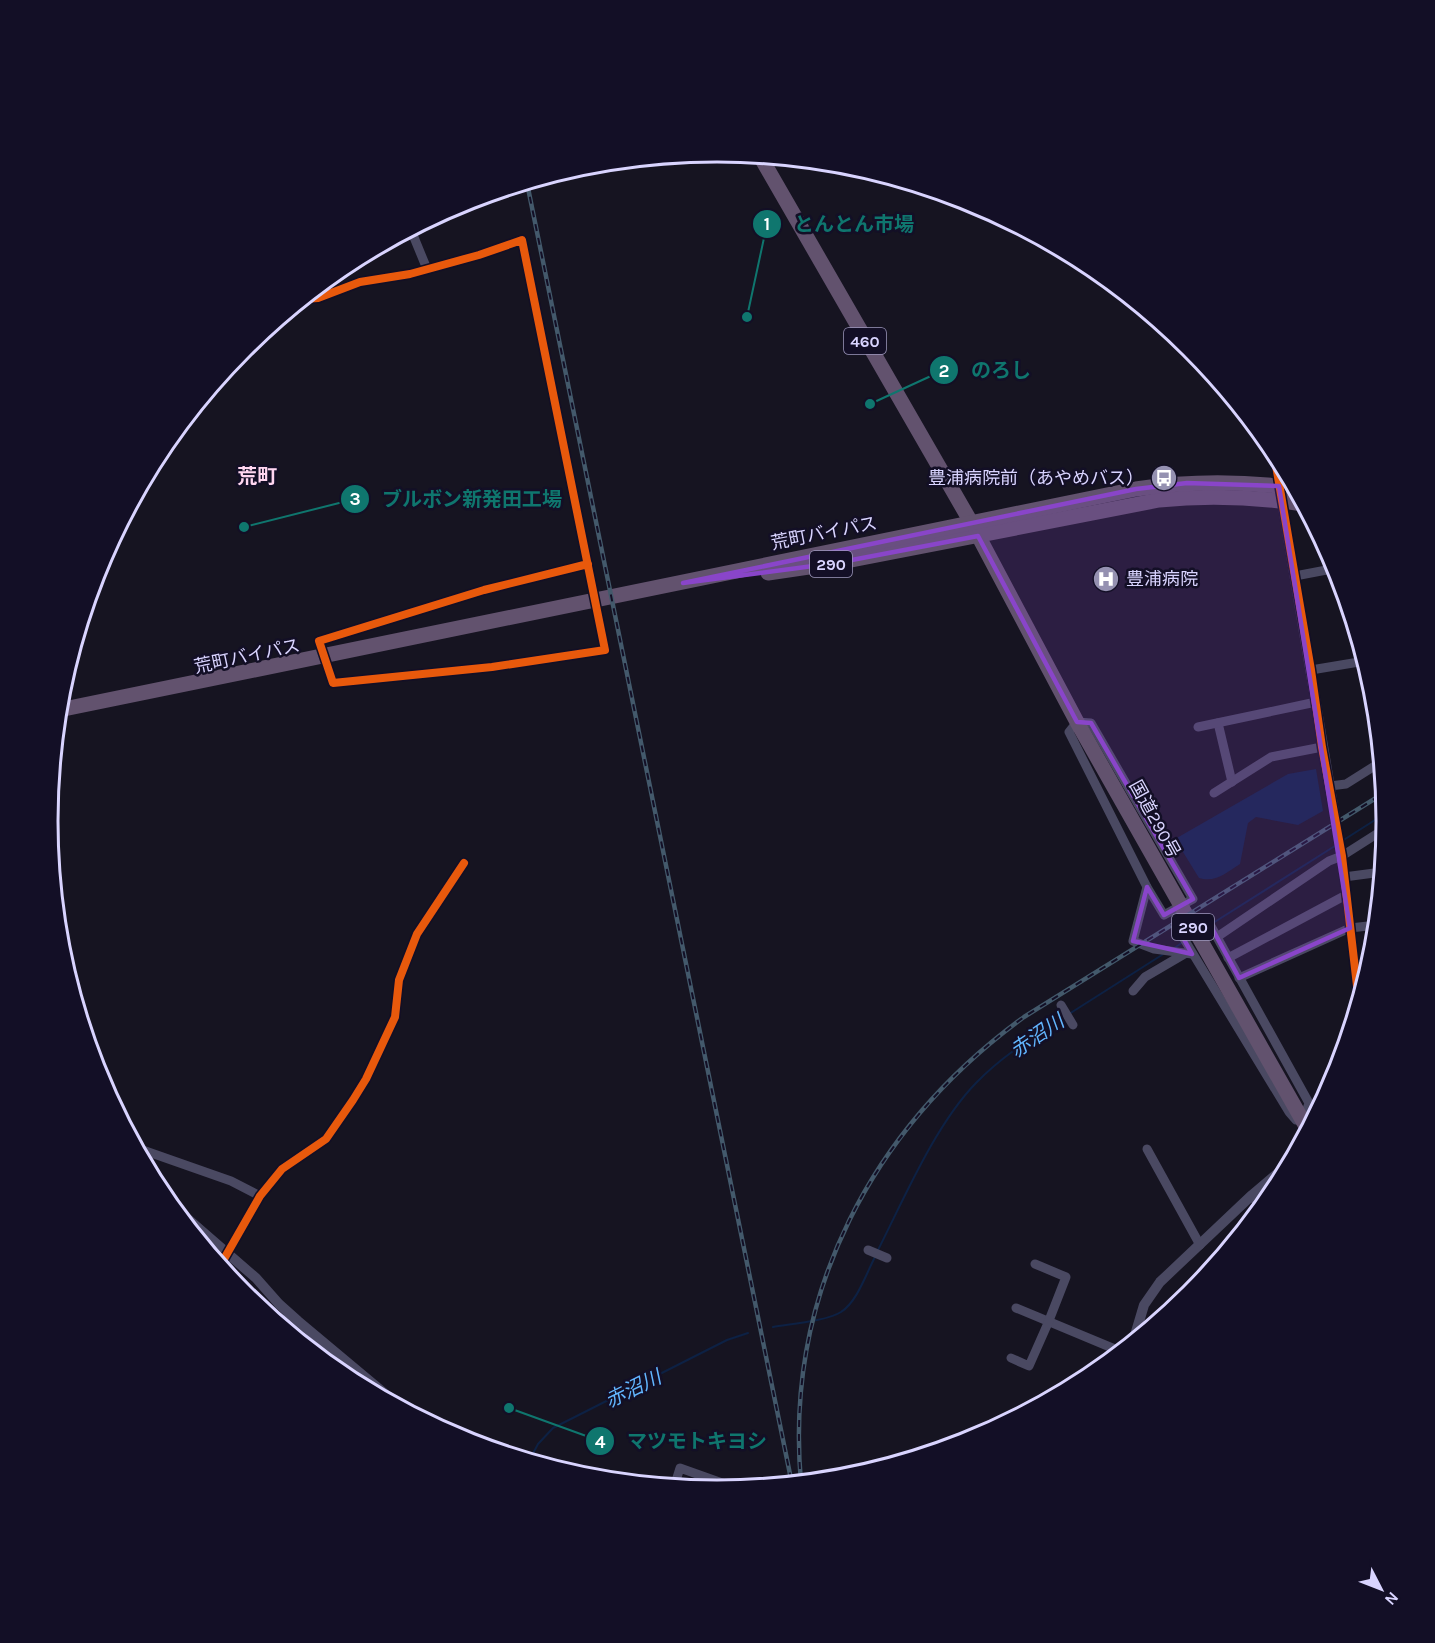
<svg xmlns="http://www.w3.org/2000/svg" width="1435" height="1643" font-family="Karla,'Noto Sans JP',sans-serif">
<rect width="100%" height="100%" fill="#161421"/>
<!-- water -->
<path fill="#0d2144" d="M 1316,769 L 1323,811 L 1298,825 L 1256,817 L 1248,823 L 1240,864 C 1226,873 1215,883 1199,878 L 1175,839 L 1288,774 Z"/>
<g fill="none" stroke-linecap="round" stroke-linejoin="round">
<!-- stream -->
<g stroke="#0d2144" stroke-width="2">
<path d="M 1342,841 L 1386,813"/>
<path d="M 1213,923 L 1338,844"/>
<path d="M 1173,949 L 1183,942"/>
<path d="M 1069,1014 L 1165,953"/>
<path d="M 877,1252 C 904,1199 935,1125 976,1083 C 1002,1056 1033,1037 1064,1017"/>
<path d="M 773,1327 C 790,1324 827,1321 841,1312 C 857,1302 866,1274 875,1257"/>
<path d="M 529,1461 L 538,1444 L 553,1428 L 727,1340 L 748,1333"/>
</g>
<!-- minor -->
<g stroke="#4a4962" stroke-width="9">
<path d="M 411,230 L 427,269"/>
<path d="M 303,299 L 318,298 L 360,282 L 410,274 L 479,255 L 522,240 L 605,650 L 492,667 L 333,683 L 319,641 L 484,590 L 588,564"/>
<path d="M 1295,576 L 1337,568"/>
<path d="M 1363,654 L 1379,764"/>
<path d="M 1311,670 L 1365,661"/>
<path d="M 1077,722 L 1091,723 L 1193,899 L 1164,915 L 1147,887 L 1069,732 Z"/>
<path d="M 1218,723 L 1232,782"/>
<path d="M 1198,727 L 1316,702"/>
<path d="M 1330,786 L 1346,784 L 1381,762"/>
<path d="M 1214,793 L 1271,757 L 1322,747"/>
<path d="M 1338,835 L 1344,877 L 1359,1003"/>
<path d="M 1344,877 L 1382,872"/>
<path d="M 1147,887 L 1133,941 L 1154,949 L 1192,954"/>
<path d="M 1207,919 L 1309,1103 C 1307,1111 1304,1117 1296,1120 L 1289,1112 L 1181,934 L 1192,926 Z"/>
<path d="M 1217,937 L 1329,861 L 1342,856 L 1386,828"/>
<path d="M 1228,958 L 1346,895"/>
<path d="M 1239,978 L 1350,928 L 1377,925"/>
<path d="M 1133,991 L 1145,977 L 1186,953"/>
<path d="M 1061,1005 L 1073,1025"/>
<path d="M 137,1148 L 231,1181 L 260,1196"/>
<path d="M 1147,1149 L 1200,1245"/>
<path d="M 1252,1195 L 1261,1209"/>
<path d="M 868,1250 L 887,1258"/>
<path d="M 220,1266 L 260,1196 L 282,1169 L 326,1139 L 353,1100 L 366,1079 L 395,1017 L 399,980 L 417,934 L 464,863"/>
<path d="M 1016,1308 L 1122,1352"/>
<path d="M 283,1327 L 289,1314"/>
<path d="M 1011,1358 L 1029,1366 L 1048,1323 L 1066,1277 L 1035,1264"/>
<path d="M 674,1487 L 680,1468 L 739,1489"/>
</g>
<!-- tertiary -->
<g stroke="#4a4962" stroke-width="10">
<path d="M 1273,448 L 1338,835"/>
<path d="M 166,1200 L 256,1278 L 279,1304 L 298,1321 L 402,1408"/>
<path d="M 1133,1342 L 1144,1305 L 1160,1282 L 1252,1195 L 1291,1162"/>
</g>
<!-- trunk -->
<g stroke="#62526e" stroke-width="15">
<path d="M 760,156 L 972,524 L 1077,722 L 1308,1130"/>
<path d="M 768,573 L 836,563 L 1159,500 C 1207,495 1256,497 1303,504"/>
<path d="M 59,710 L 1136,489 C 1188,481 1242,481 1295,488"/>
</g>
<!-- rail casing -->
<g stroke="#43596b" stroke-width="4.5">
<g id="rail">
<path d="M 527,183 L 792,1484"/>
<path d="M 801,1483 C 784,1293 873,1127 1024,1017 L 1384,793"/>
</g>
</g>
<!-- rail -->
<use href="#rail" stroke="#130f26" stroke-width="2" stroke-dasharray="7" stroke-linecap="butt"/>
<!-- cycleway casing -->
<g stroke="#130f26" stroke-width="11">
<g id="cycleway">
<path d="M 303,299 L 318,298 L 360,282 L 410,274 L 479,255 L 522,240 L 605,650 L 492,667 L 333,683 L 319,641 L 484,590 L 588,564"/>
<path d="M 1273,448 L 1311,670 L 1322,747 L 1342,856 L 1359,1003"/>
<path d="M 220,1266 L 260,1196 L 282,1169 L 326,1139 L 353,1100 L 366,1079 L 395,1017 L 399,980 L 417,934 L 464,863"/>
</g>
</g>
<!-- cycleway -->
<use href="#cycleway" stroke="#e8590c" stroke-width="8"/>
</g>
<!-- marked area -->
<path fill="#8945c9" fill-opacity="0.2" stroke="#8945c9" stroke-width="4.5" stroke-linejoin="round" d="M 1187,483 L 1279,486 L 1350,928 L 1239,978 L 1207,919 L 1181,934 L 1192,954 L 1133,941 L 1147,887 L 1164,915 L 1193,899 L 1091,723 L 1077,722 L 978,536 L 836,563 L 683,583 L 1136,489 Z"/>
<!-- icons -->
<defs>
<g id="bus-disc" transform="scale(1.35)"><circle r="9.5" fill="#9591b1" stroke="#130f26"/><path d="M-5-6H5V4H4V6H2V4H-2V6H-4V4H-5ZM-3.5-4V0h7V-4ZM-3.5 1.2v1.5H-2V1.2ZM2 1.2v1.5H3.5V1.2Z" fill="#fff"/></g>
<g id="hospital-disc" transform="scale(1.35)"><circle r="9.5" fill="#9591b1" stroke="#130f26"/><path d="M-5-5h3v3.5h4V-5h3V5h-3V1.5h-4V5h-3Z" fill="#fff"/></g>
</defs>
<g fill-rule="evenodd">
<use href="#bus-disc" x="1164" y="478"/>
<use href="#hospital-disc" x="1106" y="579"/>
</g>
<g text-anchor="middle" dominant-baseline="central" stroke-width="5" stroke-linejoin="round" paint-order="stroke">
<!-- shield labels -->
<g fill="#130f26" stroke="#9e99be" stroke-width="1.5">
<rect x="844" y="328" width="42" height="26" rx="4.5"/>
<rect x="810" y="551" width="42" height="26" rx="4.5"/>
<rect x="1172" y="914" width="42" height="26" rx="4.5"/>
</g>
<g font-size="16" font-weight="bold" fill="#d9d4ff">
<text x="865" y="341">460</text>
<text x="831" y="564">290</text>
<text x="1193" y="927">290</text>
</g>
<!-- poi labels -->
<g font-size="18" fill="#d9d4ff" stroke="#130f26" text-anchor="end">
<text x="1144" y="478">豊浦病院前（あやめバス）</text>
<text x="1126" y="579" text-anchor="start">豊浦病院</text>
</g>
<!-- street labels -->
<g font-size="18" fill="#d9d4ff" stroke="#130f26">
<text transform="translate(824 533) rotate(-11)">荒町バイパス</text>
<text transform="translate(247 656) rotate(-12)">荒町バイパス</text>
<text transform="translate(1155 819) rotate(61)">国道290号</text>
</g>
<!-- neighbourhood labels -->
<g font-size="20" font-weight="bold" fill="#ffd6f0" stroke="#130f26">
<text x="257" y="476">荒町</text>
</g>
<!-- water labels -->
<g font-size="20" font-style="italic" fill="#62b6ff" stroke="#130f26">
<text transform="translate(1037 1036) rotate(-34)">赤沼川</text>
<text transform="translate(633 1389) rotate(-26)">赤沼川</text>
</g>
</g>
<!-- crop -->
<path d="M0 0H1435V1643H0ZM58 821a659 659 0 1 1 1318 0a659 659 0 1 1-1318 0Z" fill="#130f26" fill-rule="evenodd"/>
<path fill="none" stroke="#d9d4ff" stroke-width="3" d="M58 821a659 659 0 1 1 1318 0a659 659 0 1 1-1318 0Z"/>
<!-- callouts -->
<path fill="none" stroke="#0f766e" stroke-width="2" d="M747 317L767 224M870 404L944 370M244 527L355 499M509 1408L600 1441"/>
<g fill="#0f766e" stroke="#130f26" stroke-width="2">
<circle cx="747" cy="317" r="6"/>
<circle cx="870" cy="404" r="6"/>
<circle cx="244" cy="527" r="6"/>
<circle cx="509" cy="1408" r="6"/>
<circle cx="767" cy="224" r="15"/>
<circle cx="944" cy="370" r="15"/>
<circle cx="355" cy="499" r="15"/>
<circle cx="600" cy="1441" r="15"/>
</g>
<g font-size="18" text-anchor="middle" font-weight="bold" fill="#fff">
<text x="767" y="230">1</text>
<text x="944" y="377">2</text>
<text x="355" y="505">3</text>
<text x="600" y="1448">4</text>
</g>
<g font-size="20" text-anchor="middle" font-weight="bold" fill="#0f766e" stroke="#130f26" stroke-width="5" stroke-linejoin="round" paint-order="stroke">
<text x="854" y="231">とんとん市場</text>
<text x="1001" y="377">のろし</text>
<text x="472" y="506">ブルボン新発田工場</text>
<text x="697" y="1448">マツモトキヨシ</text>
</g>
<!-- north arrow -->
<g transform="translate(1381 1589) rotate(132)" stroke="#130f26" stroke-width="4.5" paint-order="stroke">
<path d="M0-4.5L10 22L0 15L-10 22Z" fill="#d9d4ff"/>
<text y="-9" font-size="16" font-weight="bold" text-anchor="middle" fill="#d9d4ff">N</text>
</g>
</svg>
